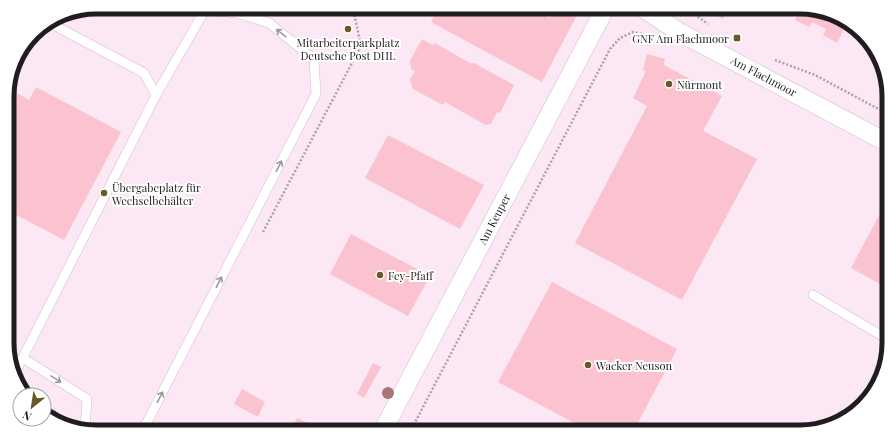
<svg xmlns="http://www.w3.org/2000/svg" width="896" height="439" font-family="'Playfair Display',serif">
<rect width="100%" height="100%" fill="#fef2f9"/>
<!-- built -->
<path fill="#fce7f4" d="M 96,7 L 800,7 L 839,16 L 871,42 L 888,85 L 889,343 L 880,382 L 849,417 L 805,432 L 96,432 L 57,423 L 44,412 L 44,395 L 25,395 L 8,355 L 7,90 L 16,57 L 37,29 L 62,14 Z"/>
<!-- building -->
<g fill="#fbc2cf">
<path d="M 439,7 L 529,7 L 550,18 L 556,7 L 576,17 L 542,82 L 431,22 Z"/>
<path d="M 700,7 L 730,7 L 723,19 Z"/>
<path d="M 801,7 L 839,16 L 847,23 L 837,43 L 823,35 L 826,29 L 812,22 L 809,27 L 795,20 Z"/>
<path d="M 422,39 L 433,45 L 435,43 L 470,63 L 474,63 L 514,85 L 500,113 L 497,112 L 491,124 L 486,125 L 445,102 L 443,105 L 413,89 L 410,80 L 415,71 L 411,69 L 410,61 Z"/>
<path d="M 647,54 L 665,59 L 664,65 L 722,96 L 703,131 L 757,159 L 682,300 L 575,243 L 647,106 L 633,98 L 646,71 L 643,70 Z"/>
<path d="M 885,78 L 888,85 L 888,88 L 882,84 Z"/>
<path d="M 36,87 L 121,132 L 64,240 L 7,210 L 7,90 L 8,88 L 29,100 Z"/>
<path d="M 388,135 L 484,185 L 460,229 L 365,178 Z"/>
<path d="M 882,210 L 889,214 L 889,289 L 851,268 Z"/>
<path d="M 351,234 L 430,276 L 408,316 L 330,274 Z"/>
<path d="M 552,282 L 677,349 L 633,432 L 591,432 L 498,382 Z"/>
<path d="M 373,363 L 381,367 L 364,398 L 357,394 Z"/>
<path d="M 242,389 L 265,402 L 258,417 L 234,404 Z"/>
<path d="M 297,418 L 322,430 L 321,432 L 290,432 Z"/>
</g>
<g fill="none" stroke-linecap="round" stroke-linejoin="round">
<!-- lane casing -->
<g stroke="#cfc1ca" stroke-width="10">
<g id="lane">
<path d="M 156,95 L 205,10"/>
<path d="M 813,295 L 889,340"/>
<path d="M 23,358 L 87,399 L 85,429"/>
<path d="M 15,373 L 156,95 L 144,73 L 48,22"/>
<path d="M 142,432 L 316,94 L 314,59 L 269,23 L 237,13 L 205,10 L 199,7"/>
</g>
</g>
<!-- street casing -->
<g stroke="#cfc1ca" stroke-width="19">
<g id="street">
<path d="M 641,7 L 679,32 L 888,143"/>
<path d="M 382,432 L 606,7"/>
</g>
</g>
<!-- path -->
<g stroke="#aba2a7" stroke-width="2.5" stroke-dasharray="2 2" stroke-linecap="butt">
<path d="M 685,7 L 708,24"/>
<path d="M 775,60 L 815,75 L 888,114"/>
<path d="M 880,162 L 888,166"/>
<path d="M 263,232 L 361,46 L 354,13"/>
<path d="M 410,432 L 610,49 L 620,38 L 633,32 L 647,35"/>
</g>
<!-- lane -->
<use href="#lane" stroke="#fff" stroke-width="9"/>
<!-- street -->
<use href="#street" stroke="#fff" stroke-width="18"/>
</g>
<!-- trees -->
<circle fill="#a77578" cx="388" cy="393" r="6"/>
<!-- one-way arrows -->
<defs><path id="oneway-shaft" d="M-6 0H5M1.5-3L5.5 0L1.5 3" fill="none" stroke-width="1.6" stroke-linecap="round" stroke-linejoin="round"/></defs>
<g stroke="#9b999a">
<use href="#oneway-shaft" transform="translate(281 33) rotate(-142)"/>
<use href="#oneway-shaft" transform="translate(279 166) rotate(-63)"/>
<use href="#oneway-shaft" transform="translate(219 282) rotate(-63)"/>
<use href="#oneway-shaft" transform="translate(56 379) rotate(32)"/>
<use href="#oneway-shaft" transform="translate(160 397) rotate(-63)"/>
</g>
<!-- markers -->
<g fill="#685a27" stroke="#fff" stroke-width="1.5">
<circle cx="348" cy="29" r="4"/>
<rect x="733" y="34" width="8" height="8" rx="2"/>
<circle cx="669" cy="84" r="4"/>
<circle cx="104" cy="193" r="4"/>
<circle cx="380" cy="275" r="4"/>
<circle cx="588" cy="365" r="4"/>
</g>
<g text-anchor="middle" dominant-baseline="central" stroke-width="4" stroke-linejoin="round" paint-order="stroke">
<!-- poi labels -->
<g font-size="11" fill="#211c1f" stroke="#fff" text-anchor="start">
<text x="729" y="38" text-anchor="end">GNF Am Flachmoor</text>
<text x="348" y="42" text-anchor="middle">Mitarbeiterparkplatz<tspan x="348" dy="13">Deutsche Post DHL</tspan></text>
<text x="677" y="84">Nürmont</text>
<text x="112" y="187">Übergabeplatz für<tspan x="112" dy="13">Wechselbehälter</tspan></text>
<text x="388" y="275">Fey-Pfaff</text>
<text x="596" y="365">Wacker Neuson</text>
</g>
<!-- street labels -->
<g font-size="11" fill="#211c1f" stroke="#fff">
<text transform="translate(764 76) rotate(28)">Am Flachmoor</text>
<text transform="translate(494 219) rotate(-62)">Am Keuper</text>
</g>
</g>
<!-- crop -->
<path d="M0 0H896V439H0ZM96 14H800A82 82 0 0 1 882 96V343A82 82 0 0 1 800 425H96A82 82 0 0 1 14 343V96A82 82 0 0 1 96 14Z" fill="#fff" fill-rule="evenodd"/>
<path fill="none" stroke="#211c1f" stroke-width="5" d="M96 14H800A82 82 0 0 1 882 96V343A82 82 0 0 1 800 425H96A82 82 0 0 1 14 343V96A82 82 0 0 1 96 14Z"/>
<!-- north arrow -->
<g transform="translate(32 407) rotate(210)"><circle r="19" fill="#ffffff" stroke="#a6a4a5"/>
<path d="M0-3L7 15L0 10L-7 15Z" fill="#685a27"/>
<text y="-6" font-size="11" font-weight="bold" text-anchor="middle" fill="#211c1f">N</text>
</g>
</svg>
